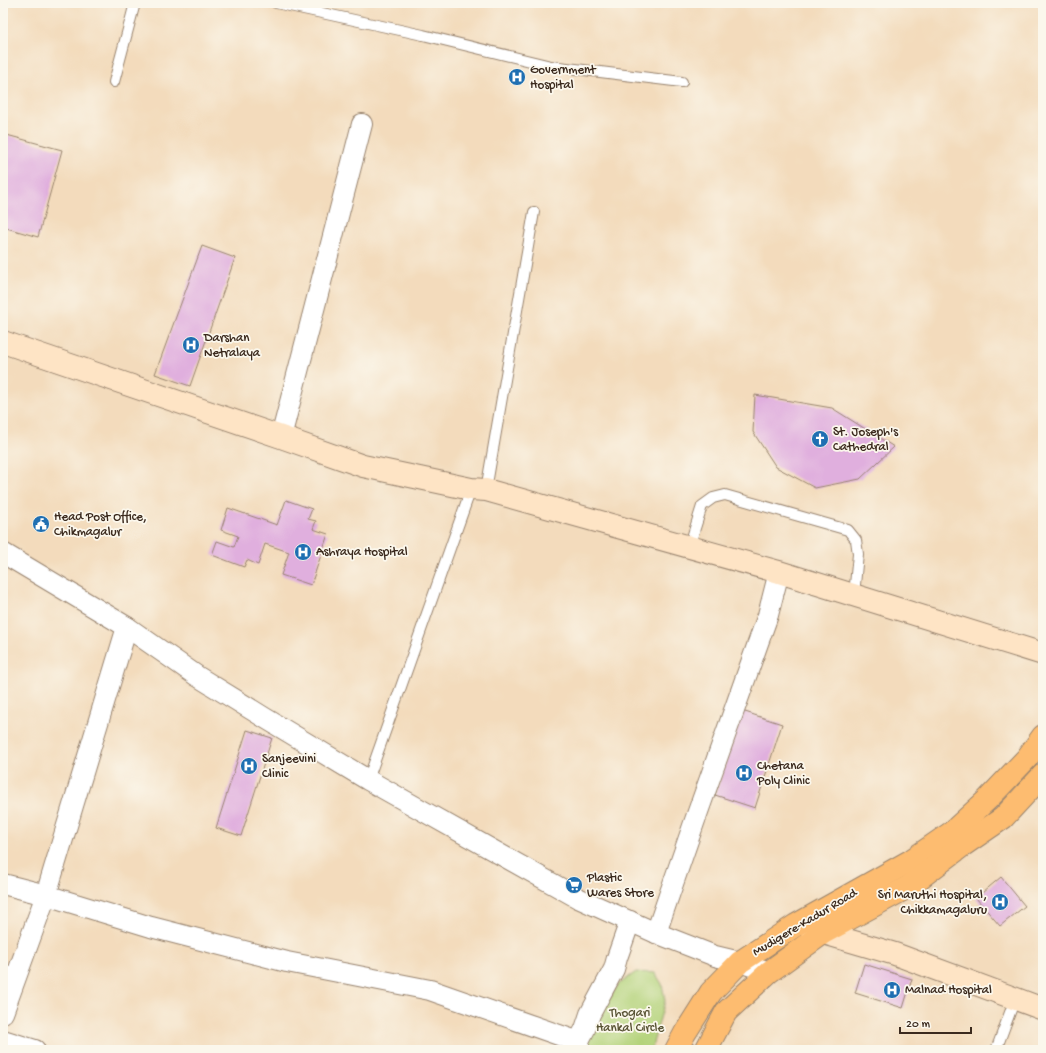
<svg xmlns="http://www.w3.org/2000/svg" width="1046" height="1053" font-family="'Gochi Hand',sans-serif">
<rect width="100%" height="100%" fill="#fbf7ec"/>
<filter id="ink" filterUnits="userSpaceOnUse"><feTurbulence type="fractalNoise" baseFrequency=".025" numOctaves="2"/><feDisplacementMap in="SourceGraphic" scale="8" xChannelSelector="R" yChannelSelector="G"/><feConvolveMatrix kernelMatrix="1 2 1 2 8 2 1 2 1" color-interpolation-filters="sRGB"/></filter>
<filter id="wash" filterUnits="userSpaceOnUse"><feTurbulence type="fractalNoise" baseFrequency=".012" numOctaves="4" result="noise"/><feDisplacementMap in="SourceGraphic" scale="16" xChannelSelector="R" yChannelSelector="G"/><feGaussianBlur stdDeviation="0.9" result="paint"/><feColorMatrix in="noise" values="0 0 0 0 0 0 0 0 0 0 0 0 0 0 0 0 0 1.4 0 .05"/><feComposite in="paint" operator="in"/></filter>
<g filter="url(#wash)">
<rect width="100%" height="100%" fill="#f3dbbc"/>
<!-- green -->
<path fill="#b4d37a" stroke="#787e4c" d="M 636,972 C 643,973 648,972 655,973 L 662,984 L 665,1001 L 651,1050 L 584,1050 L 608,1000 L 618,985 Z"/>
<g id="blocks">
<!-- building -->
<g fill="#e0afde">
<path d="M 3,134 L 62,150 L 38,237 L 3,227 Z"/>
<path d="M 202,246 L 235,258 L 190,386 L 155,374 Z"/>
<path d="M 755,395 L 832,408 L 894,447 L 860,479 L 815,488 L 776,467 L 753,432 Z"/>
<path d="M 286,500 L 312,509 L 308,519 L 316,521 L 313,529 L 328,534 L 311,585 L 281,575 L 289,552 L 265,544 L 258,565 L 247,560 L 244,567 L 212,555 L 217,541 L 234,547 L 238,536 L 221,530 L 228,508 L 277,525 Z"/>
<path d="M 742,711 L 782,724 L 755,808 L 715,795 Z"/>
<path d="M 247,730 L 272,738 L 241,836 L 216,828 Z"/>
<path d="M 1001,877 L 1025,906 L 1000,926 L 976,898 Z"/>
<path d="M 864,964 L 912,979 L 903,1008 L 855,993 Z"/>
</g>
</g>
</g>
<g filter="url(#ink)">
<use href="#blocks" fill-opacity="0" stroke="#97826d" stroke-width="1"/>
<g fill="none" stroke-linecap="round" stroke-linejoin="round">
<!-- lane casing -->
<g stroke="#97826d" stroke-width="12">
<g id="lane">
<path d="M 276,3 L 423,35 L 551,66 L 682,82"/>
<path d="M 114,82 L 135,3"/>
<path d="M 486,490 L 534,212"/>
<path d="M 689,547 L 702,506 L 713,498 L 725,495 L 848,530 L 856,540 L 858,554 L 854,595"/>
<path d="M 368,780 L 471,489"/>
<path d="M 996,1050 L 1015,999"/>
</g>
</g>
<!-- street casing -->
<g stroke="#97826d" stroke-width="22">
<g id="street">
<path d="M 281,437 L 362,124"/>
<path d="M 3,553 L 127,627 L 197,676 L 265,718 L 368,780 L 578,898 L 656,933 L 715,956 L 740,962 L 769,972"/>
<path d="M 3,884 L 46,895 L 151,927 L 287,962 L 430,990 L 579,1042"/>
<path d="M 656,933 L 694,823 L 768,615 L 779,572"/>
<path d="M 3,1013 L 46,895 L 127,627"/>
<path d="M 3,1040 L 35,1050"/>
<path d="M 574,1050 L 585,1029 L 590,1014 L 614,969 L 617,958 L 630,921"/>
</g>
</g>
<!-- secondary casing -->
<g stroke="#97826d" stroke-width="24">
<g id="secondary">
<path d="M 3,342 L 281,437 L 363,466 L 471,489 L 486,490 L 779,572 L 1043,654"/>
<path d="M 810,929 L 895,954 L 1043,1009"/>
</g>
</g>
<!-- highway casing -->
<g stroke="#97826d" stroke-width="24">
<g id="highway">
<path d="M 676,1050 L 685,1033 L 711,992 L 740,962 L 796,925 L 910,861 L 952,832 L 988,799 L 1027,758 L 1043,736"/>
<path d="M 706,1050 L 726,1012 L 769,972 L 823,933 L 908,887 L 962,846 L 1003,818 L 1043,775"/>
</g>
</g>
<!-- lane -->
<use href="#lane" stroke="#fff" stroke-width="10"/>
<!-- street -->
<use href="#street" stroke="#fff" stroke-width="20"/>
<!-- secondary -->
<use href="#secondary" stroke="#fee4c5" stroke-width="22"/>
<!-- highway -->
<use href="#highway" stroke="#fdbc6f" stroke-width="22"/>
</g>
</g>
<!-- icons -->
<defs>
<g id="hospital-disc" transform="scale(0.9)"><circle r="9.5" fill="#1f6fb2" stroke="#fbf7ec"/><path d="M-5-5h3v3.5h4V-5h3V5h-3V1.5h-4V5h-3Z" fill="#fff"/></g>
<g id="church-disc" transform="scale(0.9)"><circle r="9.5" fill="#1f6fb2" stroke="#fbf7ec"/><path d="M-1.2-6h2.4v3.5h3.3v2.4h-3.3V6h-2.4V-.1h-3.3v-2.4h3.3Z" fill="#fff"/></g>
<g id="civic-disc" transform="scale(0.9)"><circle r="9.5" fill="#1f6fb2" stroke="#fbf7ec"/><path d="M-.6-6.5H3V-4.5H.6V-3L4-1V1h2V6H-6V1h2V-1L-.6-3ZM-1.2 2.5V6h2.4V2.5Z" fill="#fff"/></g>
<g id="supermarket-disc" transform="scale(0.9)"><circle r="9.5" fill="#1f6fb2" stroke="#fbf7ec"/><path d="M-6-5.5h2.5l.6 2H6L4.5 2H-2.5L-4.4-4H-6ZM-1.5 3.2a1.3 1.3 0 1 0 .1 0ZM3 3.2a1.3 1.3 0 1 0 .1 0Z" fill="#fff"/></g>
</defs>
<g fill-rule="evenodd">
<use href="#hospital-disc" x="517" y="77"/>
<use href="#hospital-disc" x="191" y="345"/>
<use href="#church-disc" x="820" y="439"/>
<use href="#civic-disc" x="41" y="524"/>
<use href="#hospital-disc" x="303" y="552"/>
<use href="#hospital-disc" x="249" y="766"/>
<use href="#hospital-disc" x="744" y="773"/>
<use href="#supermarket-disc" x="574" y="885"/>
<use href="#hospital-disc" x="1000" y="902"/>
<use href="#hospital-disc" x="892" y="990"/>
</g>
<g text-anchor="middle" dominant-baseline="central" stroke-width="3.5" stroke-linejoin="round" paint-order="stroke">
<!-- poi labels -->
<g font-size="13" fill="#3b2a1e" stroke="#fbf7ec" text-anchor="start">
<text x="530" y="70">Government<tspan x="530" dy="15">Hospital</tspan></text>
<text x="204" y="338">Darshan<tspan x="204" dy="15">Netralaya</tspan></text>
<text x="833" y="432">St. Joseph's<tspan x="833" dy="15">Cathedral</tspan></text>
<text x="54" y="517">Head Post Office,<tspan x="54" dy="15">Chikmagalur</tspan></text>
<text x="316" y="552">Ashraya Hospital</text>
<text x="262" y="759">Sanjeevini<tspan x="262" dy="15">Clinic</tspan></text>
<text x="757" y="766">Chetana<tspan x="757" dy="15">Poly Clinic</tspan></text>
<text x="587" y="878">Plastic<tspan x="587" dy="15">Wares Store</tspan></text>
<text x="987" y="895" text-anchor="end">Sri Maruthi Hospital,<tspan x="987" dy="15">Chikkamagaluru</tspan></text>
<text x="905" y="990">Malnad Hospital</text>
</g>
<!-- street labels -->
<g font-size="13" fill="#3b2a1e" stroke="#fbf7ec">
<text transform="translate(805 923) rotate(-31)">Mudigere-Kadur Road</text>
</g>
<!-- park labels -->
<g font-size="13" fill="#595435" stroke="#fbf7ec">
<text x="630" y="1013">Thogari<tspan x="630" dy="15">Hankal Circle</tspan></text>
</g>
</g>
<!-- margin -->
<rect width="1046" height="1053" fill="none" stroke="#fbf7ec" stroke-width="16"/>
<!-- scale -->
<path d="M900 1027v6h71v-6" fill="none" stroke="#3b2a1e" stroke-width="2"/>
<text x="906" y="1027" font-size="12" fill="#3b2a1e" stroke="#fbf7ec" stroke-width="3" paint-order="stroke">20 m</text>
</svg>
